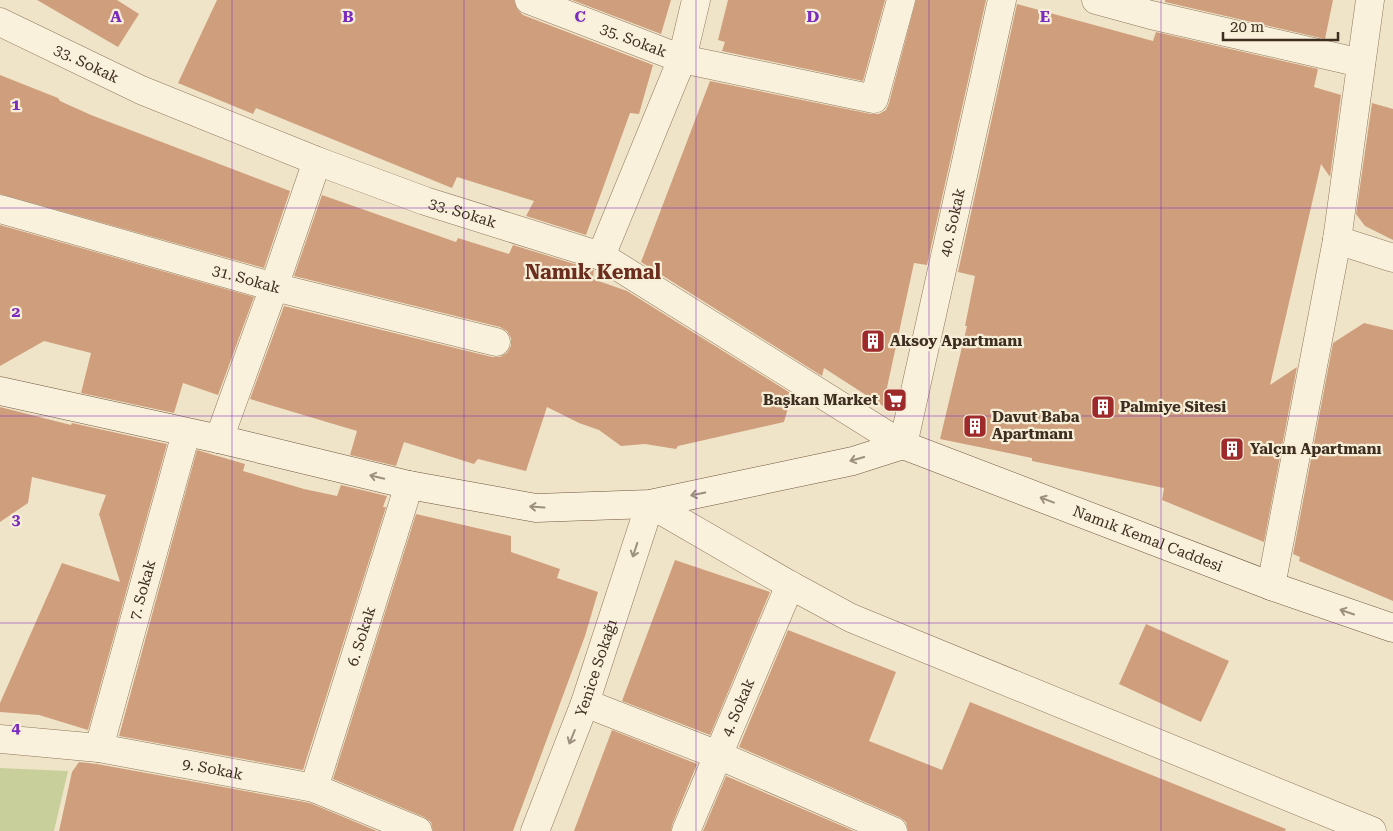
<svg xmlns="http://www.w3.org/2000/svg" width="1393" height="831" font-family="'Roboto Serif',serif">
<rect width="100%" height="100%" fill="#f0e4c8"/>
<!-- green -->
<path fill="#c9cf9b" d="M 0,768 L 68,771 L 54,831 L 0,831 Z"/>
<!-- building -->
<g fill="#cf9f7d">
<path d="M 37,0 L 117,0 L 139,14 L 118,47 Z"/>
<path d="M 217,0 L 514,0 L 517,9 L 523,15 L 653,65 L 639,114 L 630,113 L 586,235 L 526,216 L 534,201 L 457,177 L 452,188 L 256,108 L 253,114 L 178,83 Z"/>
<path d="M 572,0 L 671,0 L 661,34 Z"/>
<path d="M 728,0 L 885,0 L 863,81 L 722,51 L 725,42 L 718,40 Z"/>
<path d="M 916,0 L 986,0 L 927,265 L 914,263 L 883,406 L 824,368 L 822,376 L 641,262 L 710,81 L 871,114 L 879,114 L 886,110 L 889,103 Z"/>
<path d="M 1165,0 L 1333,0 L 1325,39 L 1165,2 Z"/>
<path d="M 1017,4 L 1153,41 L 1156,32 L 1318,69 L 1314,87 L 1341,95 L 1330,177 L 1321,164 L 1270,385 L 1297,367 L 1264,542 L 1162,500 L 1164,488 L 1032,461 L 1032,458 L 940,439 L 967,326 L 965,326 L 975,276 L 958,272 Z"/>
<path d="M 0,75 L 58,98 L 60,101 L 91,115 L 290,191 L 264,268 L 0,194 Z"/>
<path d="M 1372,103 L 1393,109 L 1393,240 L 1365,226 L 1356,214 Z"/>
<path d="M 322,195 L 456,242 L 458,238 L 509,254 L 513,245 L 594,270 L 593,279 L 627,291 L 792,394 L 784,422 L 678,446 L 676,449 L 645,444 L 621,446 L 599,430 L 579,423 L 547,407 L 526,471 L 478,459 L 474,464 L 404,442 L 396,466 L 350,455 L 357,431 L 250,399 L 284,306 L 492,357 L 500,357 L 507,353 L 511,346 L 511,338 L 507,331 L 500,327 L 294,276 Z"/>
<path d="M 0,225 L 254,297 L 218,395 L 183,383 L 174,413 L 81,393 L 91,353 L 44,341 L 0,366 Z"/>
<path d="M 1364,323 L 1393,330 L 1393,601 L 1299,561 L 1300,557 L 1293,554 L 1333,343 Z"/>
<path d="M 0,407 L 71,425 L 72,423 L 167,444 L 88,730 L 39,715 L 0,712 L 0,703 L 62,563 L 120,582 L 99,514 L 106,495 L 32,477 L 28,503 L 0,522 Z"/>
<path d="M 197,450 L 245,464 L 243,471 L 304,489 L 337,496 L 341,485 L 387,496 L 383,507 L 386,507 L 303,770 L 119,736 Z"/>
<path d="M 416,514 L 511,536 L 511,552 L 560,569 L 557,578 L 598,592 L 585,636 L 513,831 L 433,831 L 431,822 L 424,817 L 333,779 Z"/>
<path d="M 675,560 L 770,592 L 710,735 L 622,701 Z"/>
<path d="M 1146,624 L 1229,661 L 1201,722 L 1119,684 Z"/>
<path d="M 788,630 L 896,672 L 869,741 L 942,770 L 970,702 L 1286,829 L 1285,831 L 908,831 L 906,822 L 899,817 L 739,747 Z"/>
<path d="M 612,730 L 697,764 L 672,825 L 671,831 L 574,831 Z"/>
<path d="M 79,762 L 97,764 L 310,803 L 377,831 L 59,831 L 72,772 Z"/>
<path d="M 726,776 L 854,831 L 703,831 Z"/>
</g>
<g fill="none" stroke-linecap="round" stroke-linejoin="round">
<!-- minor casing -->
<g stroke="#8d765c" stroke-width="29">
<g id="minor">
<path id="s1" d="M 529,0 L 682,59 L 874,99 L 901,0"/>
<path d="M 1096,0 L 1151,15 L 1361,63"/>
<path id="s2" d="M 0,22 L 141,90 L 317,161 L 425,201 L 601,256 L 903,445 L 1002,0"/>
<path id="s3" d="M 0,209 L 274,287 L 496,342"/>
<path d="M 1337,240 L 1393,258"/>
<path d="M 601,256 L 682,59 L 696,0"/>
<path d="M 219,439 L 274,287 L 317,161"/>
<path d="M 1271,586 L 1337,240 L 1370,0"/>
<path d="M 585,703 L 718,755 L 893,831"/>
<path id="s4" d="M 0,739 L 99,748 L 314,788 L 418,831"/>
<path id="s5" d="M 99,748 L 186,433"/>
<path id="s6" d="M 314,788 L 409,485"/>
<path id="s7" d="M 535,831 L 585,703 L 650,504 L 790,585 L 851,618 L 1372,831"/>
<path id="s8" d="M 686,831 L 790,585"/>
</g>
</g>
<!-- secondary casing -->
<g stroke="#6f573f" stroke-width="29">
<g id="secondary">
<path id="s9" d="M 0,391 L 219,439 L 409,485 L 536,508 L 650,504 L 853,461 L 903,445 L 1271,586 L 1393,628"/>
</g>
</g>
<!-- minor -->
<use href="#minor" stroke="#faf1dc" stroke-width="28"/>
<!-- secondary -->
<use href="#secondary" stroke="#faf1dc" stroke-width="28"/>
</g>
<!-- one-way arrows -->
<defs><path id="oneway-shaft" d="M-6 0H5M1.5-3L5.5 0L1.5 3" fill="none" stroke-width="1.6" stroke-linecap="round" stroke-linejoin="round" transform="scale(1.25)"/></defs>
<g stroke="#9c907e">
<use href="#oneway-shaft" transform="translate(857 459) rotate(164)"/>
<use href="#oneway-shaft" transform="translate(377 477) rotate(-166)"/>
<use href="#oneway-shaft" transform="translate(698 494) rotate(168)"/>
<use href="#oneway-shaft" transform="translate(1047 500) rotate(-159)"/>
<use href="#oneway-shaft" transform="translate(537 507) rotate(-176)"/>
<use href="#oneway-shaft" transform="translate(635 550) rotate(108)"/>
<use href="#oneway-shaft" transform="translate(1347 612) rotate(-161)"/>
<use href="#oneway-shaft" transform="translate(572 737) rotate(112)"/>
</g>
<!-- grid -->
<path fill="none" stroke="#7b2cbf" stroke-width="1" stroke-opacity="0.55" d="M 232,0 L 232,831M 464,0 L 464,831M 696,0 L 696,831M 929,0 L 929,831M 1161,0 L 1161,831M 0,208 L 1393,208M 0,416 L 1393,416M 0,623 L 1393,623"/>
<!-- icons -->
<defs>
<g id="building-square" transform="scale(1.25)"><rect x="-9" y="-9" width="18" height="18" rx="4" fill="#9e2a2b" stroke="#f7eed8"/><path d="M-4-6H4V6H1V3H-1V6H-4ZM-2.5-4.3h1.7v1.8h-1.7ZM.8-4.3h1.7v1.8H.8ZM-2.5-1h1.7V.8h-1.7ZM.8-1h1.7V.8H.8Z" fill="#fff"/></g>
<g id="supermarket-square" transform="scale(1.25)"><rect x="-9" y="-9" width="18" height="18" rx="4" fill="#9e2a2b" stroke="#f7eed8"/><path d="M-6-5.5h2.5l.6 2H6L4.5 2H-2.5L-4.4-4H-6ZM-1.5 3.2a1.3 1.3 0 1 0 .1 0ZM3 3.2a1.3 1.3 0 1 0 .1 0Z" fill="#fff"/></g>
</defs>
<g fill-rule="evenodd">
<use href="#building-square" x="873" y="341"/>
<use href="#supermarket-square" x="895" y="400"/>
<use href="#building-square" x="1103" y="407"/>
<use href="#building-square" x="975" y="426"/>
<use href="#building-square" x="1232" y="449"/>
</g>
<g text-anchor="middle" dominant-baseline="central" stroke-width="4.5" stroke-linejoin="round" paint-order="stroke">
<!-- street labels -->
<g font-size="15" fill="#3d2e20" stroke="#f7eed8">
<text stroke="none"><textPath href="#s1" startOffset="112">35. Sokak</textPath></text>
<text stroke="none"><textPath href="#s2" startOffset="96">33. Sokak</textPath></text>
<text stroke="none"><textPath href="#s2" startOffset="501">33. Sokak</textPath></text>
<text stroke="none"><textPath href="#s2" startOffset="1230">40. Sokak</textPath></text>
<text stroke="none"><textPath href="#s3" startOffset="256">31. Sokak</textPath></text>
<text stroke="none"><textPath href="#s9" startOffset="1185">Namık Kemal Caddesi</textPath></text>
<text stroke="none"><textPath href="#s5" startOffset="164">7. Sokak</textPath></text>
<text stroke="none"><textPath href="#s6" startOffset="159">6. Sokak</textPath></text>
<text stroke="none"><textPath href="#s7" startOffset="174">Yenice Sokağı</textPath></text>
<text stroke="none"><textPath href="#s8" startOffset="134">4. Sokak</textPath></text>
<text stroke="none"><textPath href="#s4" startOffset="215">9. Sokak</textPath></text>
</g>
<!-- poi labels -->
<g font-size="15" font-weight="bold" fill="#3d2e20" stroke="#f7eed8" text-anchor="start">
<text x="890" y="341">Aksoy Apartmanı</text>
<text x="878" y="400" text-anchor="end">Başkan Market</text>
<text x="1120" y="407">Palmiye Sitesi</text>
<text x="992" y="417">Davut Baba<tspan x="992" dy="17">Apartmanı</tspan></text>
<text x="1250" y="449">Yalçın Apartmanı</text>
</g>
<!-- district labels -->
<g font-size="20" font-weight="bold" fill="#6b2e1e" stroke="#f7eed8">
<text x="593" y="272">Namık Kemal</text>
</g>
</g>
<g font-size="16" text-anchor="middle" font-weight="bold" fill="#7b2cbf" stroke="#f7eed8" stroke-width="4.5" stroke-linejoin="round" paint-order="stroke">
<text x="116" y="22">A</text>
<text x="348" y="22">B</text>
<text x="580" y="22">C</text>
<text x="813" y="22">D</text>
<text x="1045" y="22">E</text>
<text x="16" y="110">1</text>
<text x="16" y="317">2</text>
<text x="16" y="525">3</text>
<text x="16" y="733">4</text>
</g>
<!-- scale -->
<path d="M1223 32v8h115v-8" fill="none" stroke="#3d2e20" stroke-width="2.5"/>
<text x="1230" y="32" font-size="15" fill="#3d2e20" stroke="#f7eed8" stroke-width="4" paint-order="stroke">20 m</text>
</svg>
